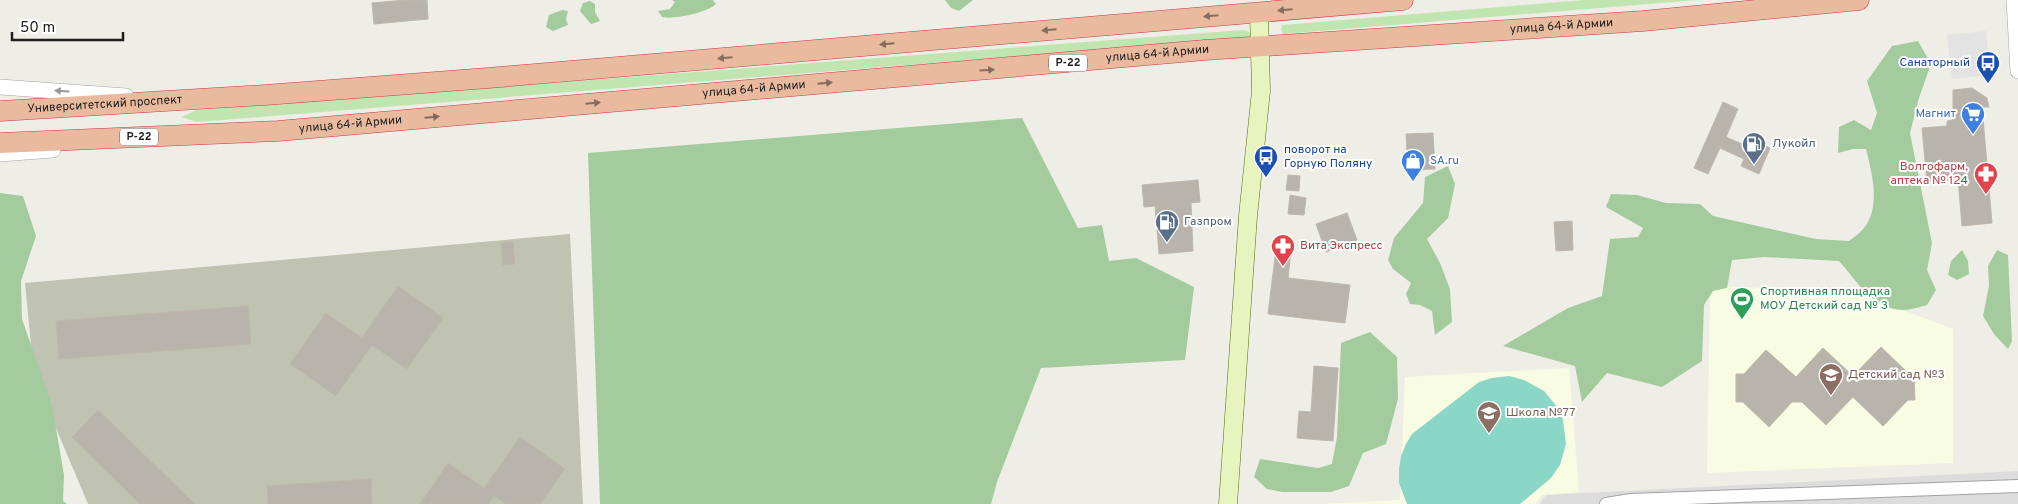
<svg xmlns="http://www.w3.org/2000/svg" width="2018" height="504" font-family="Overpass,sans-serif">
<rect width="100%" height="100%" fill="#efeee6"/>
<!-- residential -->
<path fill="#dddcdc" d="M 2018,471 L 2018,504 L 1540,504 L 1546,495 Z"/>
<!-- education -->
<g fill="#f8fce2">
<path d="M 1710,286 L 1853,291 L 1953,329 L 1953,463 L 1707,473 Z"/>
<path d="M 1569,368 L 1579,492 L 1542,495 L 1536,504 L 1323,504 L 1400,500 L 1405,377 Z"/>
</g>
<!-- construction -->
<path fill="#c0c3b2" d="M 570,234 L 583,504 L 88,504 L 34,376 L 25,283 Z"/>
<!-- grass -->
<g fill="#c1e5b0">
<path d="M 1584,0 L 1698,0 L 1283,34 L 1281,29 L 1282,25 Z"/>
<path d="M 1243,30 L 1250,32 L 1252,36 L 1245,38 L 197,122 L 181,117 L 197,110 Z"/>
</g>
<!-- forest -->
<g fill="#a4cb9e">
<path d="M 672,0 L 713,0 L 716,4 C 709,12 673,20 662,17 L 658,11 L 670,9 L 675,2 Z"/>
<path d="M 945,0 L 973,0 L 959,11 L 951,8 Z"/>
<path d="M 590,1 L 595,4 L 595,12 L 600,21 L 591,24 L 580,11 L 583,3 Z"/>
<path d="M 562,10 L 568,11 L 566,19 L 568,25 L 553,31 L 546,27 L 549,15 Z"/>
<path d="M 1918,41 L 1931,64 L 1919,98 L 1910,133 L 1932,243 L 1927,270 L 1936,290 L 1927,305 C 1919,307 1911,310 1903,310 C 1872,309 1858,282 1839,261 L 1764,257 L 1732,260 L 1727,288 L 1713,291 L 1704,305 L 1702,361 L 1662,387 L 1607,373 L 1582,402 L 1575,366 L 1503,346 L 1568,308 L 1602,296 L 1610,239 L 1638,237 L 1643,228 L 1606,207 L 1611,194 L 1637,195 L 1666,203 L 1700,204 L 1713,216 L 1816,239 L 1849,241 C 1854,237 1860,233 1864,228 C 1881,207 1872,173 1866,149 L 1853,149 L 1838,153 L 1839,127 L 1854,120 L 1871,130 L 1877,113 L 1867,81 L 1892,46 Z"/>
<path d="M 1022,118 L 1078,228 L 1102,225 L 1109,261 L 1136,258 L 1194,287 L 1185,360 L 1041,368 L 997,482 L 991,504 L 600,504 L 588,153 Z"/>
<path d="M 1448,166 L 1455,184 L 1448,218 L 1427,239 L 1440,263 L 1450,289 L 1452,322 L 1435,335 L 1432,311 L 1420,305 L 1410,304 L 1406,294 L 1411,283 L 1393,269 L 1388,260 L 1394,238 L 1423,203 L 1425,177 Z"/>
<path d="M 0,193 L 23,196 L 36,236 L 21,281 L 22,319 L 52,405 L 64,475 L 63,501 L 67,504 L 0,504 Z"/>
<path d="M 1962,250 L 1968,261 L 1969,274 L 1957,280 L 1948,275 L 1951,261 Z"/>
<path d="M 1997,250 L 2008,255 L 2012,341 L 2008,349 L 1994,334 L 1983,316 L 1989,286 L 1988,266 Z"/>
<path d="M 1370,332 L 1397,357 L 1398,399 L 1386,444 L 1363,453 L 1349,486 L 1331,492 L 1282,492 L 1267,489 L 1254,477 L 1260,459 L 1318,468 L 1332,464 L 1337,437 L 1341,343 Z"/>
</g>
<!-- pitch -->
<path fill="#8bd7c7" d="M 1509,376 L 1524,380 L 1544,391 L 1559,409 L 1563,420 L 1566,444 L 1560,465 L 1551,478 L 1520,504 L 1407,504 L 1399,483 L 1399,469 L 1401,456 L 1406,444 L 1412,434 L 1479,382 L 1492,378 Z"/>
<!-- parking -->
<path fill="#e3e3e3" d="M 1986,31 L 1990,75 L 1952,79 L 1947,35 Z"/>
<!-- building -->
<g fill="#b8b4ac" stroke="#bfb7aa">
<path d="M 405,0 L 427,0 L 428,19 L 374,24 L 372,3 Z"/>
<path d="M 1972,88 L 1987,98 L 1989,107 L 1982,107 L 1992,223 L 1962,226 L 1958,179 L 1927,182 L 1922,128 L 1947,126 L 1947,121 L 1953,120 L 1953,90 Z"/>
<path d="M 1723,102 L 1738,109 L 1726,137 L 1749,147 L 1752,140 L 1770,148 L 1759,174 L 1741,166 L 1744,159 L 1720,148 L 1708,174 L 1694,168 Z"/>
<path d="M 1433,133 L 1435,169 L 1408,170 L 1406,134 Z"/>
<path d="M 1288,175 L 1300,176 L 1299,191 L 1286,190 Z"/>
<path d="M 1198,180 L 1200,202 L 1191,203 L 1193,251 L 1159,254 L 1155,206 L 1144,207 L 1142,185 Z"/>
<path d="M 1290,195 L 1306,198 L 1304,215 L 1288,214 Z"/>
<path d="M 1347,213 L 1357,240 L 1326,252 L 1316,224 Z"/>
<path d="M 1572,221 L 1573,250 L 1556,251 L 1554,222 Z"/>
<path d="M 1277,241 L 1292,243 L 1288,278 L 1350,285 L 1345,323 L 1268,314 Z"/>
<path d="M 513,242 L 515,264 L 503,265 L 501,243 Z"/>
<path d="M 398,286 L 443,318 L 407,369 L 372,345 L 336,396 L 290,364 L 326,313 L 362,338 Z"/>
<path d="M 248,306 L 251,344 L 59,359 L 56,321 Z"/>
<path d="M 1881,347 L 1907,372 L 1914,372 L 1915,400 L 1908,400 L 1883,426 L 1853,397 L 1826,425 L 1802,402 L 1792,402 L 1769,427 L 1743,402 L 1736,402 L 1736,374 L 1744,374 L 1766,350 L 1796,377 L 1823,348 L 1853,376 Z"/>
<path d="M 1314,366 L 1338,368 L 1333,441 L 1297,438 L 1299,411 L 1311,412 Z"/>
<path d="M 98,410 L 133,444 L 195,504 L 140,504 L 72,437 Z"/>
<path d="M 520,437 L 565,469 L 540,504 L 506,504 L 494,496 L 488,504 L 420,504 L 448,463 L 484,488 Z"/>
<path d="M 371,479 L 372,504 L 268,504 L 267,486 Z"/>
</g>
<g fill="none" stroke-linecap="round" stroke-linejoin="round">
<!-- minor casing -->
<g stroke="#a3a3a3" stroke-width="14">
<path id="minor" d="M 1606,504 L 1631,500 L 2018,486"/>
</g>
<!-- tertiary casing -->
<g stroke="#a3a3a3" stroke-width="16">
<g id="tertiary">
<path d="M 2014,0 L 2018,71"/>
<path d="M 0,87 L 126,96"/>
<path d="M 0,154 L 53,150"/>
</g>
</g>
<!-- secondary casing -->
<g stroke="#536e0e" stroke-width="19">
<path id="secondary" d="M 1228,504 L 1248,216 L 1261,91 L 1259,12"/>
</g>
<!-- trunk casing -->
<g stroke="#cc344d" stroke-width="21">
<g id="trunk">
<path id="s1" d="M 0,111 L 265,95 L 488,78 L 1403,0"/>
<path id="s2" d="M 0,143 L 278,131 L 1205,50 L 1643,21 L 1859,0"/>
</g>
</g>
<!-- minor -->
<use href="#minor" stroke="#fff" stroke-width="12"/>
<!-- tertiary -->
<use href="#tertiary" stroke="#fff" stroke-width="15"/>
<!-- secondary -->
<use href="#secondary" stroke="#e8f4bf" stroke-width="18"/>
<!-- trunk -->
<use href="#trunk" stroke="#eaba9e" stroke-width="20"/>
</g>
<!-- one-way arrows -->
<defs><path id="oneway-solid" d="M-6-.8H1V-3.2L6.5 0L1 3.2V.8H-6Z" transform="scale(1.25)"/></defs>
<g fill="#846c5e">
<use href="#oneway-solid" transform="translate(1285 10) rotate(175)"/>
<use href="#oneway-solid" transform="translate(1211 16) rotate(175)"/>
<use href="#oneway-solid" transform="translate(1049 30) rotate(175)"/>
<use href="#oneway-solid" transform="translate(887 44) rotate(175)"/>
<use href="#oneway-solid" transform="translate(725 58) rotate(175)"/>
<use href="#oneway-solid" transform="translate(987 70) rotate(-4)"/>
<use href="#oneway-solid" transform="translate(825 83) rotate(-5)"/>
<use href="#oneway-solid" transform="translate(593 103) rotate(-5)"/>
<use href="#oneway-solid" transform="translate(432 117) rotate(-5)"/>
</g>
<use fill="#9a9a9a" href="#oneway-solid" transform="translate(62 91) rotate(-176)"/>
<!-- icons -->
<defs>
<g id="bus-pin" transform="scale(1.25)"><path d="M0 17L-7.5 6A9.5 9.5 0 1 1 7.5 6Z" fill="#1a4fb4" stroke="#fff"/><path d="M-5-6H5V4H4V6H2V4H-2V6H-4V4H-5ZM-3.5-4V0h7V-4ZM-3.5 1.2v1.5H-2V1.2ZM2 1.2v1.5H3.5V1.2Z" fill="#fff"/></g>
<g id="supermarket-pin" transform="scale(1.25)"><path d="M0 17L-7.5 6A9.5 9.5 0 1 1 7.5 6Z" fill="#3f7fe0" stroke="#fff"/><path d="M-6-5.5h2.5l.6 2H6L4.5 2H-2.5L-4.4-4H-6ZM-1.5 3.2a1.3 1.3 0 1 0 .1 0ZM3 3.2a1.3 1.3 0 1 0 .1 0Z" fill="#fff"/></g>
<g id="fuel-pin" transform="scale(1.25)"><path d="M0 17L-7.5 6A9.5 9.5 0 1 1 7.5 6Z" fill="#5c6f8a" stroke="#fff"/><path d="M-5.5-6h7V0h2V4h1.3V-2.5L3-4.5l.8-.8L6-3V5H2.5V1h-1V6h-7ZM-4.2-4.7v3.2H.2V-4.7Z" fill="#fff"/></g>
<g id="shop-pin" transform="scale(1.25)"><path d="M0 17L-7.5 6A9.5 9.5 0 1 1 7.5 6Z" fill="#3f7fe0" stroke="#fff"/><path d="M-5-2.5h2.3a2.7 3.5 0 0 1 5.4 0H5L5.5 6h-11ZM-1.5-2.5h3a1.5 2.3 0 0 0-3 0Z" fill="#fff"/></g>
<g id="pharmacy-pin" transform="scale(1.25)"><path d="M0 17L-7.5 6A9.5 9.5 0 1 1 7.5 6Z" fill="#e0444e" stroke="#fff"/><path d="M-2-6h4v4h4v4h-4v4h-4v-4h-4v-4h4Z" fill="#fff"/></g>
<g id="stadium-pin" transform="scale(1.25)"><path d="M0 17L-7.5 6A9.5 9.5 0 1 1 7.5 6Z" fill="#2e9e5b" stroke="#fff"/><path d="M0-5a6.5 5 0 1 0 0 10a6.5 5 0 1 0 0-10ZM-3.5-1.8h7v3.6h-7Z" fill="#fff"/></g>
<g id="school-pin" transform="scale(1.25)"><path d="M0 17L-7.5 6A9.5 9.5 0 1 1 7.5 6Z" fill="#8d6e63" stroke="#fff"/><path d="M0-5L7-2L0 1L-7-2ZM-4 1L0 2.5L4 1V4Q0 6-4 4Z" fill="#fff"/></g>
</defs>
<g fill-rule="evenodd">
<use href="#bus-pin" x="1988" y="63"/>
<use href="#supermarket-pin" x="1973" y="114"/>
<use href="#fuel-pin" x="1754" y="144"/>
<use href="#bus-pin" x="1266" y="157"/>
<use href="#shop-pin" x="1413" y="161"/>
<use href="#pharmacy-pin" x="1986" y="174"/>
<use href="#fuel-pin" x="1167" y="222"/>
<use href="#pharmacy-pin" x="1283" y="246"/>
<use href="#stadium-pin" x="1742" y="299"/>
<use href="#school-pin" x="1831" y="375"/>
<use href="#school-pin" x="1489" y="413"/>
</g>
<g text-anchor="middle" dominant-baseline="central" stroke-width="4" stroke-linejoin="round" paint-order="stroke">
<!-- shield labels -->
<g fill="#fff" stroke="#626262" stroke-width="1">
<rect x="1049" y="54.5" width="38" height="17" rx="4"/>
<rect x="120" y="128.5" width="38" height="17" rx="4"/>
</g>
<g font-size="11" font-weight="bold" fill="#1f1f1f">
<text x="1068" y="63">Р-22</text>
<text x="139" y="137">Р-22</text>
</g>
<!-- street labels -->
<g font-size="12" fill="#1f1f1f" stroke="#fff">
<text stroke="none"><textPath href="#s2" startOffset="1566">улица 64-й Армии</textPath></text>
<text stroke="none"><textPath href="#s2" startOffset="1161">улица 64-й Армии</textPath></text>
<text stroke="none"><textPath href="#s2" startOffset="756">улица 64-й Армии</textPath></text>
<text stroke="none"><textPath href="#s1" startOffset="105">Университетский проспект</textPath></text>
<text stroke="none"><textPath href="#s2" startOffset="351">улица 64-й Армии</textPath></text>
</g>
<!-- transit labels -->
<g font-size="12" fill="#164399" stroke="#fff" text-anchor="end">
<text x="1970" y="63">Санаторный</text>
<text x="1284" y="150" text-anchor="start">поворот на<tspan x="1284" dy="14">Горную Поляну</tspan></text>
</g>
<!-- shop labels -->
<g font-size="12" fill="#366cbe" stroke="#fff" text-anchor="end">
<text x="1956" y="114">Магнит</text>
<text x="1430" y="161" text-anchor="start">SA.ru</text>
</g>
<!-- service labels -->
<g font-size="12" fill="#4e5e75" stroke="#fff" text-anchor="start">
<text x="1772" y="144">Лукойл</text>
<text x="1184" y="222">Газпром</text>
</g>
<!-- health labels -->
<g font-size="12" fill="#be3a42" stroke="#fff" text-anchor="end">
<text x="1968" y="167">Волгофарм,<tspan x="1968" dy="14">аптека № 124</tspan></text>
<text x="1300" y="246" text-anchor="start">Вита Экспресс</text>
</g>
<!-- leisure labels -->
<g font-size="12" fill="#27864d" stroke="#fff" text-anchor="start">
<text x="1760" y="292">Спортивная площадка<tspan x="1760" dy="14">МОУ Детский сад № 3</tspan></text>
</g>
<!-- education labels -->
<g font-size="12" fill="#785e54" stroke="#fff" text-anchor="start">
<text x="1848" y="375">Детский сад №3</text>
<text x="1506" y="413">Школа №77</text>
</g>
</g>
<!-- scale -->
<path d="M12 32v8h111v-8" fill="none" stroke="#1f1f1f" stroke-width="2.5"/>
<text x="20" y="32" font-size="15" fill="#1f1f1f" stroke="#ffffff" stroke-width="4" paint-order="stroke">50 m</text>
</svg>
